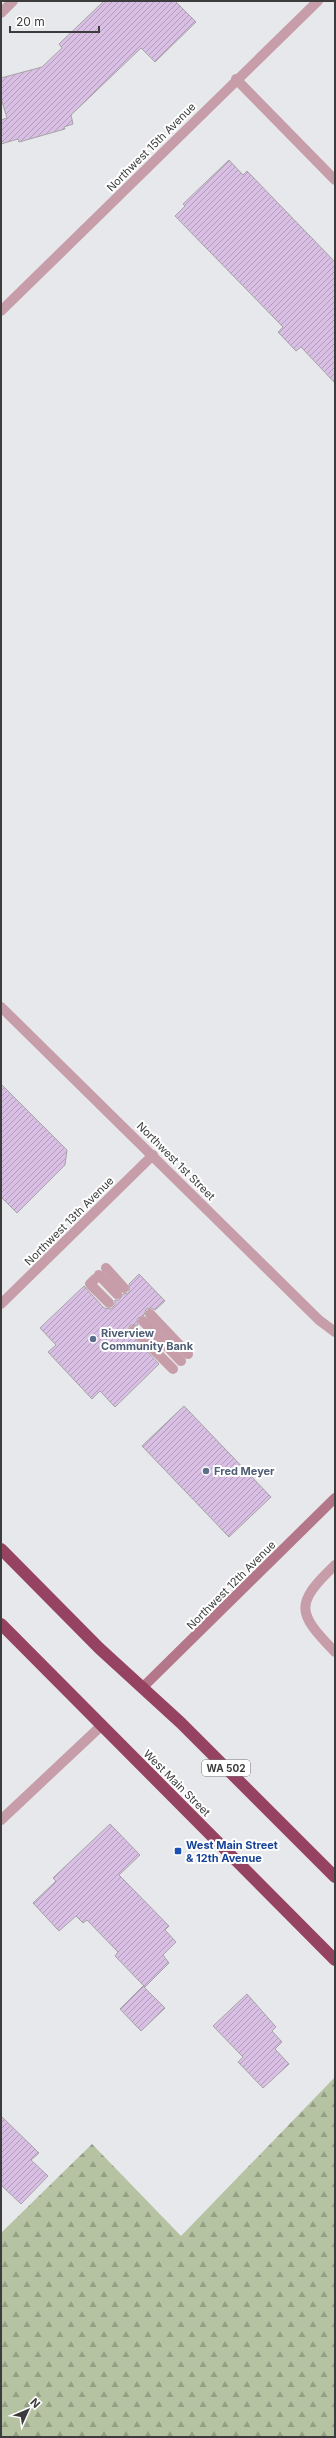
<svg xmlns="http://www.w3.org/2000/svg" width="336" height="2438" font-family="Inter,sans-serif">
<defs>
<pattern id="forest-firs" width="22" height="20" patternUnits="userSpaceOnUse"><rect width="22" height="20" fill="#b5c3a2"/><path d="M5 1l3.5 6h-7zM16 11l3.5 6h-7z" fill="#94a085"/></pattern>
<pattern id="building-hatch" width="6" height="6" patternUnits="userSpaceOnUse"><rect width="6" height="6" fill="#d8bfe3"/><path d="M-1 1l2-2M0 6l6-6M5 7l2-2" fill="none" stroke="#b09cb9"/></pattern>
</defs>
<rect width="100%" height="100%" fill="#e7e8eb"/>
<!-- forest -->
<path fill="url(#forest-firs)" d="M 335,2077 L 335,2437 L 1,2437 L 1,2233 L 92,2144 L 181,2236 Z"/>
<!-- building -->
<g fill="url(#building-hatch)" stroke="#a5a4a6">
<path d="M 104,1 L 175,1 L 196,22 L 155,62 L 141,48 L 71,115 L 73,124 L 64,127 L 65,129 L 19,142 L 18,139 L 1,144 L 1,120 L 7,118 L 1,98 L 1,78 L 42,67 L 62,48 L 59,44 Z"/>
<path d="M 229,160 L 243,175 L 247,171 L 335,262 L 335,383 L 301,347 L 296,351 L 278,332 L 283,327 L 175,216 L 185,206 L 183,204 Z"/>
<path d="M 1,1084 L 67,1150 L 65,1165 L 17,1213 L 1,1197 Z"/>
<path d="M 139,1274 L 165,1301 L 155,1310 L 151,1308 L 146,1309 L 144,1315 L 137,1319 L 138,1325 L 130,1325 L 128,1331 L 159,1364 L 115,1407 L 100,1391 L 92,1399 L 48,1352 L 56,1345 L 40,1328 L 84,1286 L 104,1308 L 111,1309 L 115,1305 L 115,1300 L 119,1300 L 123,1294 L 129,1293 L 129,1284 Z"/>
<path d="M 184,1406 L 271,1497 L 229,1537 L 142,1446 Z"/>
<path d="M 110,1824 L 140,1855 L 119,1875 L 169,1926 L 165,1930 L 176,1942 L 163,1955 L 169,1963 L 145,1987 L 115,1956 L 118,1952 L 87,1920 L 83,1923 L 76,1916 L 59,1931 L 33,1903 L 56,1881 L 53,1878 Z"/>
<path d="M 143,1986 L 165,2008 L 141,2031 L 120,2009 Z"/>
<path d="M 247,1994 L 276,2027 L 272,2031 L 282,2042 L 275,2049 L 289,2064 L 263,2088 L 238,2062 L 243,2057 L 213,2026 Z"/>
<path d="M 1,2116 L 39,2153 L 31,2160 L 48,2176 L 21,2204 L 1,2185 Z"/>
</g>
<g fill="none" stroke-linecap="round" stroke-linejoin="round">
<!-- lane -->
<g stroke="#c69da8" stroke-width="10">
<path d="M 106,1268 L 124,1288"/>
<path d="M 99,1275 L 117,1294"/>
<path d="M 95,1279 L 90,1284 L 109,1303"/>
<path d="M 150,1314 L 188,1354"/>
<path d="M 143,1321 L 181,1361"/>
<path d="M 134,1330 L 173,1369"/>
<path d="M 335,1565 C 294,1604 297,1613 335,1652"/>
</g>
<!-- street -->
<g stroke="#c69da8" stroke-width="10">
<path d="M 1,13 L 13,1"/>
<path d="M 236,79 L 335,180"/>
<path d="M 1,311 L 318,1"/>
<path d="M 1,1007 L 319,1320 L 335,1332"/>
<path d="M 1,1304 L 153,1155"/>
<path d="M 1,1820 L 101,1726"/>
</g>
<!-- secondary -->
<path stroke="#b37789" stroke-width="10" d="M 142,1688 L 335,1498"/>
<!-- highway -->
<g stroke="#954360" stroke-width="12">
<path d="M 1,1549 L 99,1648 L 181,1723 L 335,1877"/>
<path d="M 1,1624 L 335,1960"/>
</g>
</g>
<!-- markers -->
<g fill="#5c6f8a" stroke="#fff" stroke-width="1.5">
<circle cx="93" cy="1339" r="4"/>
<circle cx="206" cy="1471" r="4"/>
</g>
<rect fill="#1a4fb4" stroke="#fff" stroke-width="1.5" x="174" y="1847" width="8" height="8" rx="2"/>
<g text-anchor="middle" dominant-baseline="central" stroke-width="4" stroke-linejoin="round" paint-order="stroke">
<!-- shield labels -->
<rect fill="#fff" stroke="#767677" stroke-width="1" x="202" y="1760" width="48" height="16" rx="3"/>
<g font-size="10" font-weight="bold" fill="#3c3c3d">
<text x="226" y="1768">WA 502</text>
</g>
<!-- street labels -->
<g font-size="11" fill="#3c3c3d" stroke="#fff">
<text transform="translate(151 147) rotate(-45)">Northwest 15th Avenue</text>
<text transform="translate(176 1161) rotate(45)">Northwest 1st Street</text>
<text transform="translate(69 1221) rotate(-45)">Northwest 13th Avenue</text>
<text transform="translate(231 1585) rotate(-45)">Northwest 12th Avenue</text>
<text transform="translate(177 1783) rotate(45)">West Main Street</text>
</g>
<!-- service labels -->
<g font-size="11" font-weight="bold" fill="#4e5e75" stroke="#fff" text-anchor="start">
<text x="101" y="1333">Riverview<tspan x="101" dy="13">Community Bank</tspan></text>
<text x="214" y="1471">Fred Meyer</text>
</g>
<!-- transit labels -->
<g font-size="11" font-weight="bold" fill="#164399" stroke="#fff" text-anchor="start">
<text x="186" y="1845">West Main Street<tspan x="186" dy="13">&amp; 12th Avenue</tspan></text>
</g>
</g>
<!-- border -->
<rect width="336" height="2438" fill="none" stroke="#3c3c3d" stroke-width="4"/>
<!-- north arrow -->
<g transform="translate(28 2410) rotate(46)" stroke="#ffffff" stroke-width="3" paint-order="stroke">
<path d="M0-3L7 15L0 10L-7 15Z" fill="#3c3c3d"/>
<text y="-6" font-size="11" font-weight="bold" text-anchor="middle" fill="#3c3c3d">N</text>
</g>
<!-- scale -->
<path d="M10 26v6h89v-6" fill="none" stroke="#3c3c3d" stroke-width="2"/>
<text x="16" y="26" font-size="12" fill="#3c3c3d" stroke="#ffffff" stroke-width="3" paint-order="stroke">20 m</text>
</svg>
